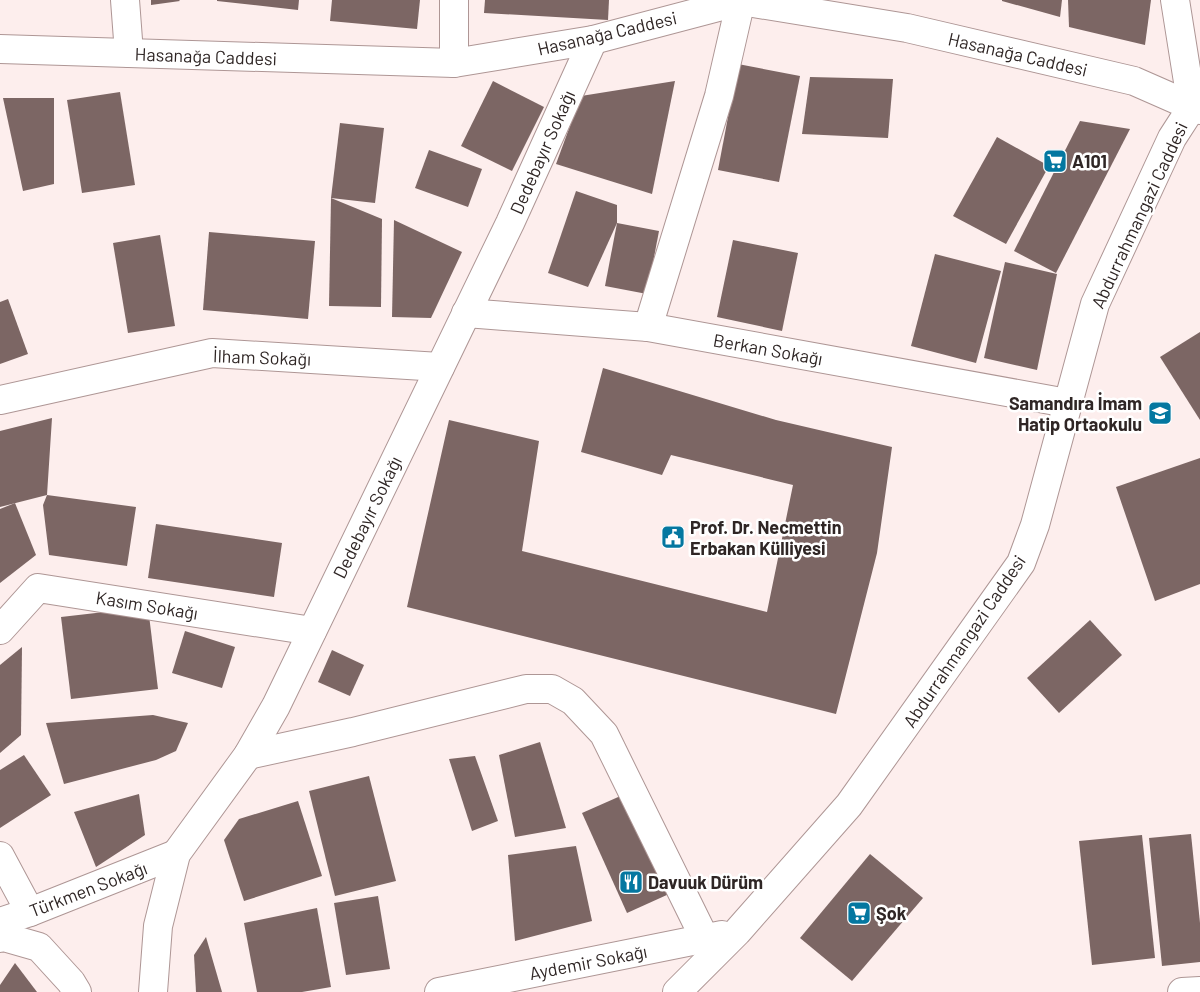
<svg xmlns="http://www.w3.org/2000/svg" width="1200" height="992" font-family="Barlow,sans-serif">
<rect width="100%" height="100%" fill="#fdeeed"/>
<!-- building -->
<g fill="#7c6664">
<path d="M 151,0 L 179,0 L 180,1 L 151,5 Z"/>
<path d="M 217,0 L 299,0 L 298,10 L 217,1 Z"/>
<path d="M 332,0 L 420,0 L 417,29 L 330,21 Z"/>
<path d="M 485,0 L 609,0 L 608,20 L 484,13 Z"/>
<path d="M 1002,0 L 1062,0 L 1060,17 L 1002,1 Z"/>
<path d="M 1068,0 L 1151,0 L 1145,45 L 1069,27 Z"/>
<path d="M 738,64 L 800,76 L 779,182 L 718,170 Z"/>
<path d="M 810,77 L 893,79 L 888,138 L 802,134 Z"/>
<path d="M 493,81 L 544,107 L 512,171 L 461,146 Z"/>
<path d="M 675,81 L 652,194 L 556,164 L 581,96 Z"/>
<path d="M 120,92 L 135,185 L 82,193 L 67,100 Z"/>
<path d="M 3,98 L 54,98 L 54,184 L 23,191 Z"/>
<path d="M 1080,121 L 1130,129 L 1056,273 L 1014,251 Z"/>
<path d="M 340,123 L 384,128 L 375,203 L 331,198 Z"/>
<path d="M 997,137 L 1049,166 L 1006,244 L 953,216 Z"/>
<path d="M 429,150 L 482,169 L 468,207 L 415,188 Z"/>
<path d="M 576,191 L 617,205 L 617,223 L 588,287 L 548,273 Z"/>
<path d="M 331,198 L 382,219 L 381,307 L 329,306 Z"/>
<path d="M 394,220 L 462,252 L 431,318 L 392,317 Z"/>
<path d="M 617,223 L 659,231 L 647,294 L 605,286 Z"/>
<path d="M 209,232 L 315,241 L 308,319 L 203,310 Z"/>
<path d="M 160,235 L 175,326 L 128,333 L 113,243 Z"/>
<path d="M 733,240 L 798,253 L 782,331 L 717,317 Z"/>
<path d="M 935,254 L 1001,271 L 976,363 L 911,346 Z"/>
<path d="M 1005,262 L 1057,274 L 1037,370 L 984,358 Z"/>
<path d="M 8,299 L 28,354 L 0,364 L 0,302 Z"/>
<path d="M 1200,332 L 1200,420 L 1160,357 Z"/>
<path d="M 603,368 L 776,420 L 892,447 L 877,553 L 836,714 L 407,607 L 449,420 L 539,441 L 522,551 L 767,612 L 793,485 L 671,455 L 662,475 L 581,452 Z"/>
<path d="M 52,418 L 47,495 L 136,507 L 127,566 L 49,555 L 43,505 L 47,495 L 0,507 L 0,431 Z"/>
<path d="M 1200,458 L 1200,584 L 1155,601 L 1116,487 Z"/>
<path d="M 15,503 L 36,555 L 0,583 L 0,509 Z"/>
<path d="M 156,524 L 282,543 L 274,597 L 148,578 Z"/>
<path d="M 148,607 L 158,689 L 71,699 L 61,617 Z"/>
<path d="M 1090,620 L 1122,655 L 1059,713 L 1027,678 Z"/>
<path d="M 185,631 L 235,647 L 222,688 L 172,673 Z"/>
<path d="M 22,647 L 21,735 L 0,753 L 0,665 Z"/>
<path d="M 332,650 L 364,665 L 350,696 L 318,682 Z"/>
<path d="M 153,715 L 188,723 L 176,751 L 156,760 L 64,784 L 46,723 Z"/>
<path d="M 540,742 L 566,828 L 515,837 L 499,755 Z"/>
<path d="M 24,755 L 51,795 L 0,828 L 0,770 Z"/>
<path d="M 475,756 L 498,821 L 472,831 L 449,759 Z"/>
<path d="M 369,776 L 396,881 L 335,896 L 309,791 Z"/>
<path d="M 139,794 L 145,835 L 96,867 L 74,812 Z"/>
<path d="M 625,794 L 669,894 L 627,913 L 582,813 Z"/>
<path d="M 298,801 L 322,876 L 244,901 L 224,840 L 239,819 Z"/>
<path d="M 1191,834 L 1200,923 L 1200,962 L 1162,966 L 1149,838 Z"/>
<path d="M 1142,835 L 1155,958 L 1092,965 L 1079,841 Z"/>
<path d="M 576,846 L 592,921 L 515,941 L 508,855 Z"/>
<path d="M 870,854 L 923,898 L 852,981 L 800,938 Z"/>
<path d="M 378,896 L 390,969 L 346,975 L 334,903 Z"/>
<path d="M 317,908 L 331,987 L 302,992 L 257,992 L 244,923 Z"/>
<path d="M 206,937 L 222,992 L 196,992 L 194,955 Z"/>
<path d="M 15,963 L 37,992 L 0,992 L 0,985 Z"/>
</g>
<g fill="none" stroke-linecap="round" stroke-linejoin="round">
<!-- minor casing -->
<g stroke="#ae9695" stroke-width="30">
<g id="minor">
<path d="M 125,0 L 129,53"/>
<path d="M 454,0 L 454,63"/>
<path d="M 0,49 L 454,63 L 593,40 L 741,1 L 907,28 L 1134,81 L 1200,110"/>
<path d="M 466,313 L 648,327 L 1067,403"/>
<path d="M 648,327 L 719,96 L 741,0"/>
<path d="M 0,400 L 212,353 L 440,367"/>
<path d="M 0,630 L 38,588 L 312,631"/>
<path d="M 248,755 L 353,732 L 526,689 L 552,689 L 573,701 L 604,734 L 705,939"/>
<path d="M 0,856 L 30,912"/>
<path d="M 0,922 L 30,912 L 176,854"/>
<path d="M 0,938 L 4,937 L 39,947 L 71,982 L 77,992"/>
<path d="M 153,992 L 158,926 L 176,854 L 248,755 L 276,706 L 510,223 L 593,40"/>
<path d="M 439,992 L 722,935"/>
<path d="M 677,992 L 737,932 L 849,805 L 1021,563 L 1035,525 L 1095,304 L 1172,138 L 1192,107 L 1175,0"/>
<path d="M 1182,992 L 1200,991"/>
</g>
</g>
<!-- minor -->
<use href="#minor" stroke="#fff" stroke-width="28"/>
</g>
<!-- icons -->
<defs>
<g id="supermarket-square" transform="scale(1.25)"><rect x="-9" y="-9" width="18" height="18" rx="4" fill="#0477a0" stroke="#fff"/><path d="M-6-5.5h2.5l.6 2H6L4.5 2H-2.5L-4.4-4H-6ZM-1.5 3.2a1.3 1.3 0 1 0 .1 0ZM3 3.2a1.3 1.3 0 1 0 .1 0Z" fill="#fff"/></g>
<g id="school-square" transform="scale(1.25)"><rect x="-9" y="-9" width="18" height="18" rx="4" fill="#0477a0" stroke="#fff"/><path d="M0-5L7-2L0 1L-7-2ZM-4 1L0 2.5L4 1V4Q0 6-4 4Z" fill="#fff"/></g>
<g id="civic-square" transform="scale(1.25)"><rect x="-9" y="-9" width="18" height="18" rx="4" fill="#0477a0" stroke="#fff"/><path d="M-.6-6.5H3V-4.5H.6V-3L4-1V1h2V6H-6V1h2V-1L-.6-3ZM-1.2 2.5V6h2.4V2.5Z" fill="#fff"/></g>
<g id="restaurant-square" transform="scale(1.25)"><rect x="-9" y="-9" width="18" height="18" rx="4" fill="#0477a0" stroke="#fff"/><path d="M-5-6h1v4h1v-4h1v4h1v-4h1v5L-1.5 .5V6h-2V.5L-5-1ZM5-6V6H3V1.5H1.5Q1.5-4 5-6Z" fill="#fff"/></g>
</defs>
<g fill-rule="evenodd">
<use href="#supermarket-square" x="1055" y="161"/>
<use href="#school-square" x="1160" y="413"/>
<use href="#civic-square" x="673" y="537"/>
<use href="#restaurant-square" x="631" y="882"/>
<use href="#supermarket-square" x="859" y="913"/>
</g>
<g text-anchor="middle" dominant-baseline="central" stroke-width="5" stroke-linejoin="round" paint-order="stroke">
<!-- street labels -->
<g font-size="18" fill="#2f2625" stroke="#fff">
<text transform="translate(607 33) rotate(-13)">Hasanağa Caddesi</text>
<text transform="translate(1018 54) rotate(13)">Hasanağa Caddesi</text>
<text transform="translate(206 56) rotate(2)">Hasanağa Caddesi</text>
<text transform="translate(542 152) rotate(-66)">Dedebayır Sokağı</text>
<text transform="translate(1139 215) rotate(-65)">Abdurrahmangazi Caddesi</text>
<text transform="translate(768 349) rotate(10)">Berkan Sokağı</text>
<text transform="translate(262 357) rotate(2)">İlham Sokağı</text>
<text transform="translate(367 517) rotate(-64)">Dedebayır Sokağı</text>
<text transform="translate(147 605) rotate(9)">Kasım Sokağı</text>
<text transform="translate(964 641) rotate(-56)">Abdurrahmangazi Caddesi</text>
<text transform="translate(88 889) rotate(-21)">Türkmen Sokağı</text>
<text transform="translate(588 962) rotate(-11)">Aydemir Sokağı</text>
</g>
<!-- poi labels -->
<g font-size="18" font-weight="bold" fill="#2f2625" stroke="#fff" text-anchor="start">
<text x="1072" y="161">A101</text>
<text x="1142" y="403" text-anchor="end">Samandıra İmam<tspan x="1142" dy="21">Hatip Ortaokulu</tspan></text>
<text x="690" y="527">Prof. Dr. Necmettin<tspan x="690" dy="21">Erbakan Külliyesi</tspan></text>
<text x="648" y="882">Davuuk Dürüm</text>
<text x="876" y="913">Şok</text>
</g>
</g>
</svg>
